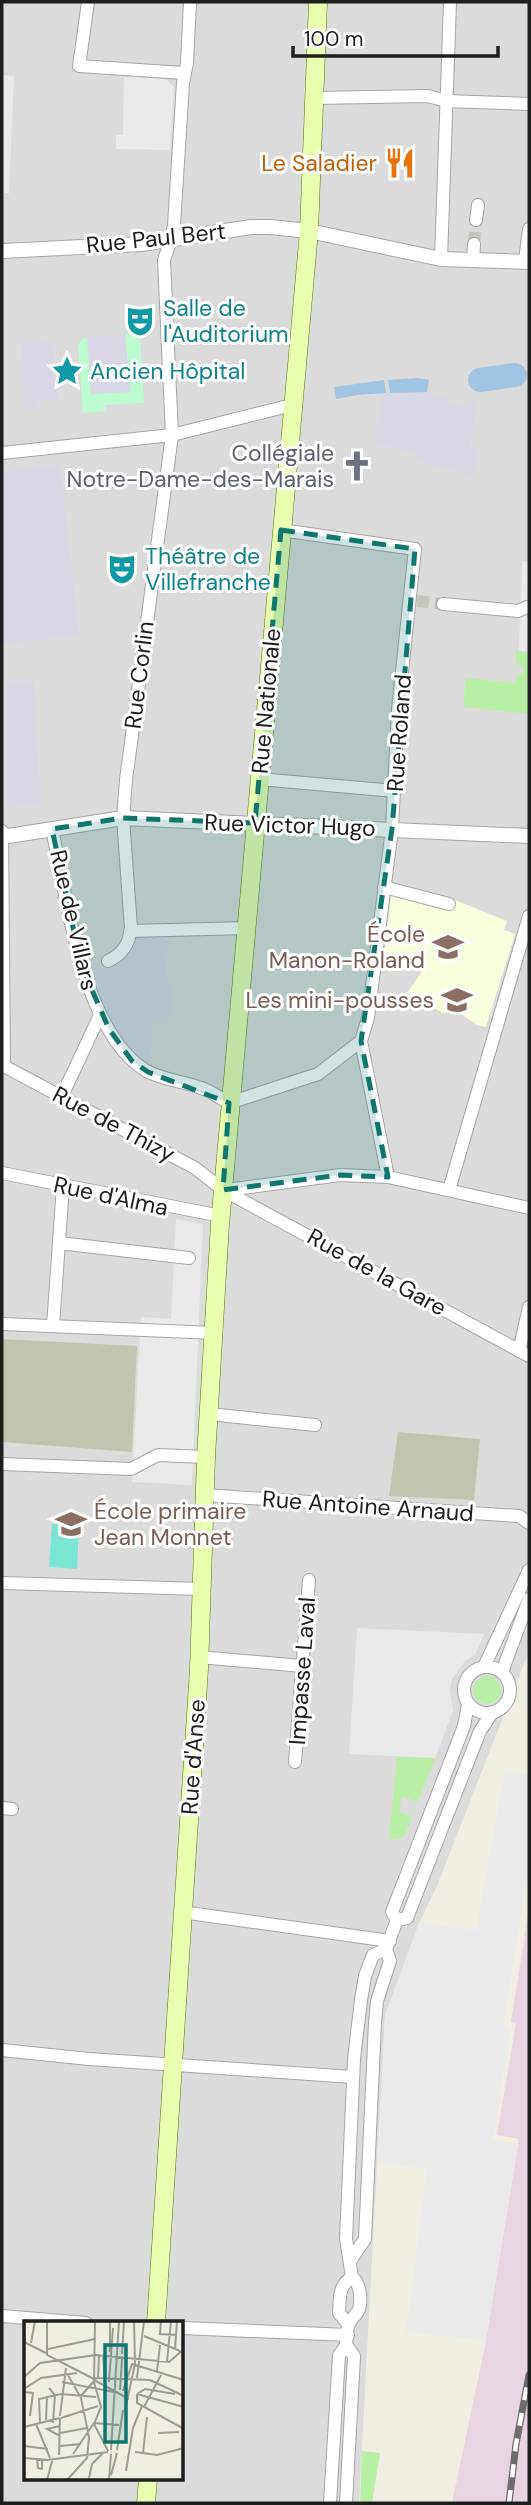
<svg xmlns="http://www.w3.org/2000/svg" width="531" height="2505" font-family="'DM Sans',sans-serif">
<rect width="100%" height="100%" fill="#f0eee3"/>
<!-- residential -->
<path fill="#dcdbdb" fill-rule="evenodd" d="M 2,2 L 529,2 L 529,1651 L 437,1886 L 419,1923 L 385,2016 L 359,2503 L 2,2503 ZM 26,2323 L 182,2323 L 182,2479 L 26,2479 Z"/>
<!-- industrial -->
<path fill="#e9d4e1" d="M 529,1908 L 529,2503 L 452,2503 L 486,2341 L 519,2139 L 497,2135 L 516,2023 L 511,2022 Z"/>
<!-- education -->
<path fill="#f8ffdc" d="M 391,894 L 450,908 L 455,900 L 507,921 L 504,930 L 515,934 L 486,1027 L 477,1025 L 450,1006 L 445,1014 L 407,993 L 423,970 L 384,960 Z"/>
<!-- construction -->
<g fill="#c0c5ae">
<path d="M 2,1339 L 137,1346 L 132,1452 L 2,1442 Z"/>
<path d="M 398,1432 L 480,1439 L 474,1500 L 389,1496 Z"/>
</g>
<!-- grass -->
<g fill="#b9eea5">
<path d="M 516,651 L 529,653 L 529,714 L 463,707 L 466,678 L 516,683 L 516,676 L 522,674 L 524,669 L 520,664 L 516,664 Z"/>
<circle cx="487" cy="1690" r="14"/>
<path d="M 397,1757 L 435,1758 L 418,1802 L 402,1796 L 399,1812 L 412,1817 L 404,1837 L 389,1840 Z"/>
<path d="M 362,2451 L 380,2453 L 372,2503 L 360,2503 Z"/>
</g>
<!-- park -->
<path fill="#bcfdcf" d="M 140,333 L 144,403 L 105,405 L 105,411 L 83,413 L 78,345 L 83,338 Z"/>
<!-- pitch -->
<path fill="#7be5d3" d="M 52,1524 L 79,1526 L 77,1569 L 49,1567 Z"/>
<!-- parking -->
<g fill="#eaeaea">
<path d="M 2,75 L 14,76 L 9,193 L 2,193 Z"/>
<path d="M 124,77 L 165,78 L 174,87 L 170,150 L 116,149 L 116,135 L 123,135 Z"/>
<path d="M 522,561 L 529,562 L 529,652 L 519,651 Z"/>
<path d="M 176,1219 L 203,1224 L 192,1485 L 132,1482 L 141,1317 L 171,1319 Z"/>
<path d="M 357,1628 L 484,1634 L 475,1655 L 465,1661 L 452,1679 L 450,1690 L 453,1711 L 435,1758 L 349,1754 Z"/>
<path d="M 505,1771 L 529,1774 L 529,1863 L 504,2024 L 511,2028 L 493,2139 L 518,2144 L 486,2341 L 406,2332 L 427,2169 L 379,2163 L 385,2016 L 419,1923 L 476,1930 Z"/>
</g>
<!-- plaza -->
<g fill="#dad7e5">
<path d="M 125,334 L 131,392 L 91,394 L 87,337 Z"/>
<path d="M 47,342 L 53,347 L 58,400 L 38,402 L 38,407 L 25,409 L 22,344 Z"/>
<path d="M 427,392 L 449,398 L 449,404 L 470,408 L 472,402 L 477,403 L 469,448 L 478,450 L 475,471 L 472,476 L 426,463 L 410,451 L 373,444 L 382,407 L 379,406 L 382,393 Z"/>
<path d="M 60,465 L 79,635 L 2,644 L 2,472 Z"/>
<path d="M 34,681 L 40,804 L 7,808 L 7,682 Z"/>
<path d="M 164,937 L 164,941 L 169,941 L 169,951 L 165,952 L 166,979 L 172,988 L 173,1012 L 168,1019 L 153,1018 L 149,1066 L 142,1065 L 113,1029 L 84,963 L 96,968 L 108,968 L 120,962 L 129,951 L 135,938 Z"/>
</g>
<!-- water -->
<g fill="#a0c4e1">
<path d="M 418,378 L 429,380 L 427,392 L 390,393 L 388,380 Z"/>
<path d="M 384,380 L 386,393 L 357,395 L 336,399 L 334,387 Z"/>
</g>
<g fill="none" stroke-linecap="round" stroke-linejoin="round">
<!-- river -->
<path stroke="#a0c4e1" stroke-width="24" d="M 480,380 L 515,375"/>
<!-- minor-tunnel -->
<g stroke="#c6c4bc" stroke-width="12" stroke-dasharray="12 6" stroke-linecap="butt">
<path d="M 474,244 L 476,220"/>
<path d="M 417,601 L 443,604"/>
</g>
<!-- minor casing -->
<g stroke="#a5a5a5" stroke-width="14">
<g id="minor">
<path d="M 88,2 L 79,66 L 184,73"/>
<path d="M 313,98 L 428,96 L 446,101 L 529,104"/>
<path d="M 476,220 L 478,205"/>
<path d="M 441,259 L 450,2"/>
<path d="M 473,260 L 474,244"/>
<path d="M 525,261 L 529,229"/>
<path d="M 2,453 L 172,435 L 292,405"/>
<path d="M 443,604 L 518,611 L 527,607"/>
<path d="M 259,779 L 395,791"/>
<path d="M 52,829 C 67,898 82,1030 145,1070 C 161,1080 183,1081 201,1088 C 211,1091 220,1098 229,1103 L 318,1074 L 361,1041 L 368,1018 L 392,829 L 398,709 L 415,549 L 281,530"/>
<path d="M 2,831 L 4,1066"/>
<path d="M 384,887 L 449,904"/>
<path d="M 130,931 L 247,928"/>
<path d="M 108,961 C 123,954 129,944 131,928 L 123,818 L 126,780 L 172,435 L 164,260 L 171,240 L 174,225 L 183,83 L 187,63 L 190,2"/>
<path d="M 361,1041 L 388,1177"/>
<path d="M 2,1065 L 195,1168 L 223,1190 L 529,1356"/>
<path d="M 62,1096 L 100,1015"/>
<path d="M 2,1173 L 221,1216"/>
<path d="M 227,1190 L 340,1175 L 388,1177 L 529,1208"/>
<path d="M 449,1190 L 529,916"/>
<path d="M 59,1243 L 189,1258"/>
<path d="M 2,1324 L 215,1333"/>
<path d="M 53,1326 L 63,1186"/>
<path d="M 519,1351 L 529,1307"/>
<path d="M 209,1414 L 315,1425"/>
<path d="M 2,1464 L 131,1469 L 158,1455 L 206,1457"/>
<path d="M 205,1495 L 519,1516 L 529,1523"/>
<path d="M 2,1583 L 202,1589"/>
<path d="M 199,1657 L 302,1666"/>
<circle cx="487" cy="1690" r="23"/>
<path d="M 484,1667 L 529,1570"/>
<path d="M 502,1672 L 529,1599"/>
<path d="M 295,1762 L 309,1580"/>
<path d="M 2,1808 L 12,1809"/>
<path d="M 182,1912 L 390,1941"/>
<path d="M 397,1920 L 407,1918 L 480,1731 L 492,1713"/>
<path d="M 2,2050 L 89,2059 L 353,2077"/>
<path d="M 350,2261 L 365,2239 L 375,2023 L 377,2001 L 390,1961 L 386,1949"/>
<path d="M 2,2316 L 86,2323"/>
<path d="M 348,2324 L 339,2313 C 340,2298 338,2286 352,2277"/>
<path d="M 182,2328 L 348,2335"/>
<path d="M 330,2503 L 339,2355 C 352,2340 343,2338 349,2324 C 351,2318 357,2315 359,2309 C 362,2299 360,2283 352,2277 L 346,2239 L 354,2059 L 361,2000 L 365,1976 L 373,1955 L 386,1949 L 397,1920 L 392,1912 L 464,1726 L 468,1704"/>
<path d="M 346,2503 L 354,2356 L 347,2346"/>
</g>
</g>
<!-- tertiary casing -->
<g stroke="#a5a5a5" stroke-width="16">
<g id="tertiary">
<path d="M 2,251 L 141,244 L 251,227 L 270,227 L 309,231 L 441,259 L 529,262"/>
<path d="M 2,837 L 123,818 L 529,836"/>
</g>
</g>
<!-- secondary casing -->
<g stroke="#527900" stroke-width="19">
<g id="secondary">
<path d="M 156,2323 L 199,1669 L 206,1457 L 220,1224 L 309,231 L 318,2"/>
<path d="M 146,2503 L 148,2479"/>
</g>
</g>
<!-- minor -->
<use href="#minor" stroke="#fff" stroke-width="12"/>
<!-- tertiary -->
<use href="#tertiary" stroke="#fff" stroke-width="14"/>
<!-- secondary -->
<use href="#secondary" stroke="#eafeb2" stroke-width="18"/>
<!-- rail casing -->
<g stroke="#6c6c6c" stroke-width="7">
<path id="rail" d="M 509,2503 L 516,2444 L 529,2375"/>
</g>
<!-- rail -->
<use href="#rail" stroke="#fff" stroke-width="4.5" stroke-dasharray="13" stroke-linecap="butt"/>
</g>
<!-- marked area -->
<path fill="#0f766e" fill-opacity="0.2" stroke="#0f766e" stroke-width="5" stroke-dasharray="14 9" stroke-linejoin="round" d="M 281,530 L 415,549 L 392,829 L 361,1041 L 388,1177 L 340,1175 L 223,1190 L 229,1103 L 148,1072 L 132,1061 L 109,1029 L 81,965 L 52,829 L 123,818 L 255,823 Z"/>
<!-- icons -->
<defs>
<g id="restaurant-bare" transform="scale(2.415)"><path d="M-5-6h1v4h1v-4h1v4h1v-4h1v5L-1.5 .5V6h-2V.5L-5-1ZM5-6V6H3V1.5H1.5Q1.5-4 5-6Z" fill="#e8710a" stroke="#fff" stroke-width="2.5" paint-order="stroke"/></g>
<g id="theatre-bare" transform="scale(2.415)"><path d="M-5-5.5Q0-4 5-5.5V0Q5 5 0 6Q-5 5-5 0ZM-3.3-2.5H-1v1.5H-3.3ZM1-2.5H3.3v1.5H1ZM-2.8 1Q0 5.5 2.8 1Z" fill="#0f9aa8" stroke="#fff" stroke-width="2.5" paint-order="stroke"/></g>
<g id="sight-bare" transform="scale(2.415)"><path d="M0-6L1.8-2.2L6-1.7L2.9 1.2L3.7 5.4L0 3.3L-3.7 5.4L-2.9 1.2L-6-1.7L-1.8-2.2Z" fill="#0f9aa8" stroke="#fff" stroke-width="2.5" paint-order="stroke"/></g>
<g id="church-bare" transform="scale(2.415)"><path d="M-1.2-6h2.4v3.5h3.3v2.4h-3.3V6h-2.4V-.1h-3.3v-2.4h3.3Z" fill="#6b7280" stroke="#fff" stroke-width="2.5" paint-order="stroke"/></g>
<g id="school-bare" transform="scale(2.415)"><path d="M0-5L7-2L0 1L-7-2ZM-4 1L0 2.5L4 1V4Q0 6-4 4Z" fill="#8d6e63" stroke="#fff" stroke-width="2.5" paint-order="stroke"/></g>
</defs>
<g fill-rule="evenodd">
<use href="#restaurant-bare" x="400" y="163"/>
<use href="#theatre-bare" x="140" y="321"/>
<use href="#sight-bare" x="67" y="371"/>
<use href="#church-bare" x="357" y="466"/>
<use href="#theatre-bare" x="122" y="569"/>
<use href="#school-bare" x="448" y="947"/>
<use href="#school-bare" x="457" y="1000"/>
<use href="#school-bare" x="71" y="1524"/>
</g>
<g text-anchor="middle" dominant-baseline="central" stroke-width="6" stroke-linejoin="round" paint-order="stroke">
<!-- food labels -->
<g font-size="23" fill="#c56008" stroke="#fff" text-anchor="end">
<text x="377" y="163">Le Saladier</text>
</g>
<!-- street labels -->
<g font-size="23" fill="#1e1e1e" stroke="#fff">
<text transform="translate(156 238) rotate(-6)">Rue Paul Bert</text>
<text transform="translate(139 675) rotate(-83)">Rue Corlin</text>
<text transform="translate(266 701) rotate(-85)">Rue Nationale</text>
<text transform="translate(399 733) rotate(-86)">Rue Roland</text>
<text transform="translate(290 825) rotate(2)">Rue Victor Hugo</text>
<text transform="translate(74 920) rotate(77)">Rue de Villars</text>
<text transform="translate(114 1124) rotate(28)">Rue de Thizy</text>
<text transform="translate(111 1196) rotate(12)">Rue d'Alma</text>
<text transform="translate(377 1272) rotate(29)">Rue de la Gare</text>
<text transform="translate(368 1506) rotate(4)">Rue Antoine Arnaud</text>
<text transform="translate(302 1671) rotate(-86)">Impasse Laval</text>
<text transform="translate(193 1757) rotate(-86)">Rue d'Anse</text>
</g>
<!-- culture labels -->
<g font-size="23" fill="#0d838f" stroke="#fff" text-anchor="start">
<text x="163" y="308">Salle de<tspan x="163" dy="26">l'Auditorium</tspan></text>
<text x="90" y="371">Ancien Hôpital</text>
<text x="145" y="556">Théâtre de<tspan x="145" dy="26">Villefranche</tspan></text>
</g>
<!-- worship labels -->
<g font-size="23" fill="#5b616d" stroke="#fff" text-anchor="end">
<text x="334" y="453">Collégiale<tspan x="334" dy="26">Notre-Dame-des-Marais</tspan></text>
</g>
<!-- education labels -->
<g font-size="23" fill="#785e54" stroke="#fff" text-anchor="end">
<text x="425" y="934">École<tspan x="425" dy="26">Manon-Roland</tspan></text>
<text x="434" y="1000">Les mini-pousses</text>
<text x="94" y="1511" text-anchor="start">École primaire<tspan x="94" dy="26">Jean Monnet</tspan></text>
</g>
</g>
<!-- overview -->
<g transform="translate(24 2321)">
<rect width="159" height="159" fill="#f0eee3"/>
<path fill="none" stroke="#9c9b94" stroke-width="2" d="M 23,0 L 23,34 L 70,58M 71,0 L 70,61 L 77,86 L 70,103 L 84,130M 137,0 L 136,13 L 153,14M 120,15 L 156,30M 0,21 L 22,32M 7,22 L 11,0M 24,28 L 71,18M 151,28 L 153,0M 86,31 L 86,0M 98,33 L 100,0M 79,34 L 81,65M 143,41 L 147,0M 133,50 L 136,24M 0,56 L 16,42 L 72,34 L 145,41 L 160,28M 71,57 L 126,59 L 160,75M 74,57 L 75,34M 113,57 L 120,0M 70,59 L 105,78M 38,61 L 90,71M 85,61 L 89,7M 25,67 L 31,74 L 29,102M 0,68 L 17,57 L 53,52M 96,69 L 98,38M 99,70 L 108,43 L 160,59M 0,71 L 9,72 L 6,95M 113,73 L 113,82 L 160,108M 113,73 L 160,86M 113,73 L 121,68 L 151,73M 56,76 L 70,60M 120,86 L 137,54M 101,89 L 111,43 L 110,0M 36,95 L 42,47M 37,97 L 74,85M 22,99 L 23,75M 16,101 L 15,78 L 37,73 L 72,76M 12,103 L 26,137M 36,105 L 23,108 L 36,115M 0,106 L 36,97M 36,112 L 63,107M 134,112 L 155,111M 0,125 L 24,128M 36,125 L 57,123M 87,129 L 95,0M 93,129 L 99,89M 111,131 L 133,134 L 160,127M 119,132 L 123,96M 49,133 L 70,102 L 95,104M 35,134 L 36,97M 0,137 L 25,139M 13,138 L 14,147 L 18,148 L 18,139M 23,139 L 84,131M 102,150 L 109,107 L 118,85M 87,154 L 93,132M 65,157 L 68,143 L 79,132M 23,159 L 29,137M 43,159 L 63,137 L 65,116 L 57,77 L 44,54M 85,159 L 87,133"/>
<path fill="#0f766e" fill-opacity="0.15" stroke="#0f766e" stroke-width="3.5" d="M 81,24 L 102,24 L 102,121 L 81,121 Z"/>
<rect width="159" height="159" fill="none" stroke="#1e1e1e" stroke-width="3.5"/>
</g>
<!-- border -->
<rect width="531" height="2505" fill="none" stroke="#1e1e1e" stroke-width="7"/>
<!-- scale -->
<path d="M293 46v10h205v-10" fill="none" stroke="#1e1e1e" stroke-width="3.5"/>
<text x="304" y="46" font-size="21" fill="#1e1e1e" stroke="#ffffff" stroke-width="5" paint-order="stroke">100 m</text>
</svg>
